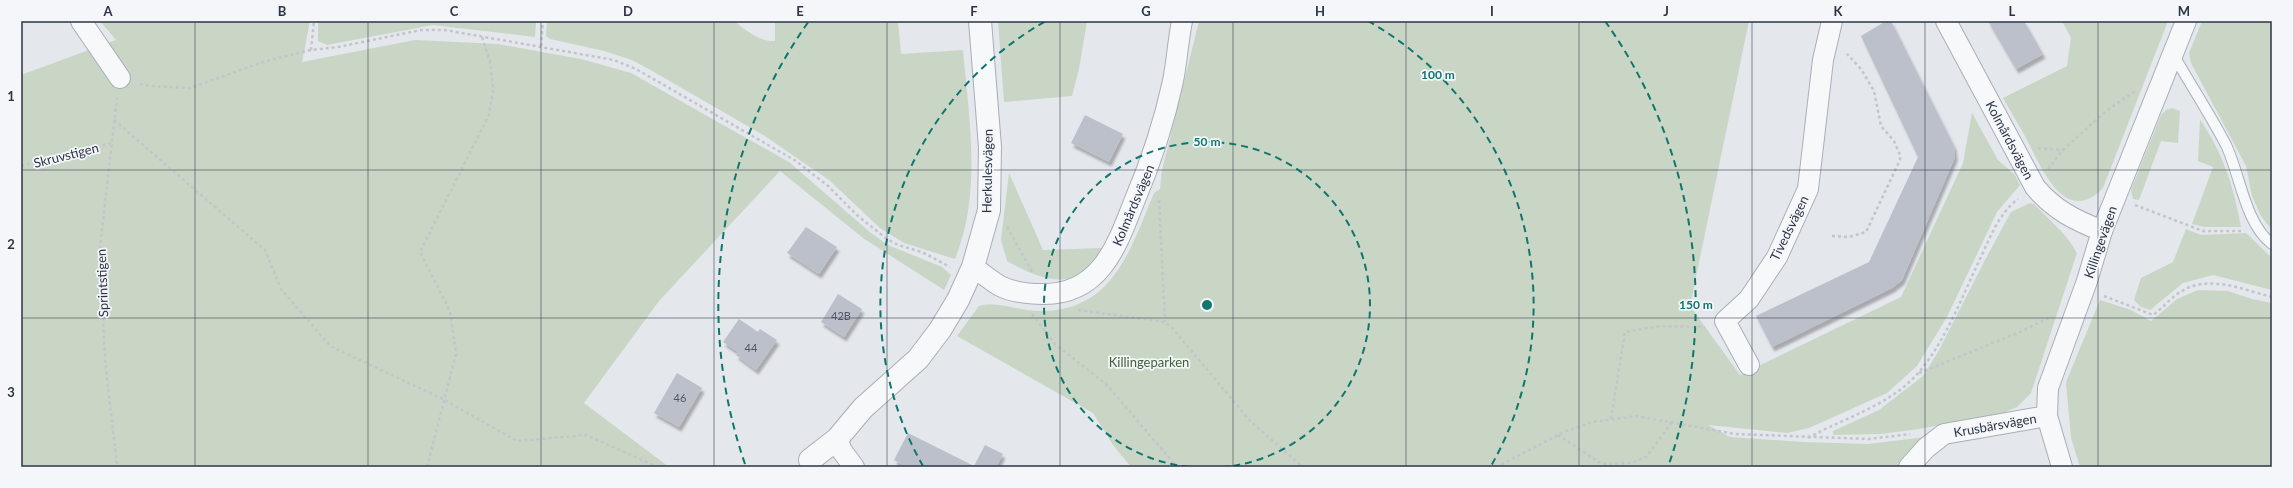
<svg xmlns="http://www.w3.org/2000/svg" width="2293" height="488" font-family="Lato,sans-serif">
<defs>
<filter id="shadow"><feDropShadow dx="2.5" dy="4.5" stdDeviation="1" flood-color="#0004"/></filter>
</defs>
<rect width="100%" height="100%" fill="#e4e7ec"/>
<!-- green -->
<g fill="#c9d6c5">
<path d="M 100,21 L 310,21 L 302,62 L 415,40 L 498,44 L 581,59 L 631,73 L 789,162 L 871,233 L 888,245 L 942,267 L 951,275 L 944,290 L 863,238 L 780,171 L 659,301 L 584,403 L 669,467 L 21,467 L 21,75 L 116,40 Z"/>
<path d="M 318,21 L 536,21 L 535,37 L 433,25 L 327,45 L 318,41 Z"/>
<path d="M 547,21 L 734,21 C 745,30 760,42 775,41 L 775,21 L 898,21 L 901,54 L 963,50 C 969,119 982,193 955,259 L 904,243 L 880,228 L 829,180 L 801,161 L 765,136 L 654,72 L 632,60 L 604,51 L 550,39 L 546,36 Z"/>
<path d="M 998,21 L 1087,21 L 1079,69 L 1072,96 L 1004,102 Z"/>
<path d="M 1199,21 L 1749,21 L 1690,306 L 1740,375 L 1901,297 L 1963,163 L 1972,113 L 1998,160 L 2015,175 L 2020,185 L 1997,212 L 1947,317 L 1917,366 L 1887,393 L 1809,428 L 1787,433 L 1708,425 L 1730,437 L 1803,442 L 1868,444 L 1925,437 L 1901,467 L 1131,467 L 1113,445 L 1093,413 L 957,336 L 979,306 C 999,301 1018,311 1039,311 C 1113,312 1130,250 1154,193 L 1160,189 L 1162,170 Z"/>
<path d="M 2062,21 L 2168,21 L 2103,188 C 2067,226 2043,172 2029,144 C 2021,128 2012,114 2003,98 L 2067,66 L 2071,38 Z"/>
<path d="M 2202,21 L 2272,21 L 2272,230 L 2261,216 L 2252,196 L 2246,166 L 2191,63 L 2189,53 Z"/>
<path d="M 2172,108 L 2180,111 L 2178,143 L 2161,141 L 2139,200 L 2133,199 L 2131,190 L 2161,115 L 2166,110 Z"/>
<path d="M 2200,120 C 2223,152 2234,188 2241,227 L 2204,227 L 2192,224 L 2213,167 L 2198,161 Z"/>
<path d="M 1009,173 L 1043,250 L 1103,248 C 1096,258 1087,272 1075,277 C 1052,285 1026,272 1007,261 L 1001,240 Z"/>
<path d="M 2030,203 L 2034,204 C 2049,220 2067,234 2077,253 L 2031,393 L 2017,407 L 2003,413 L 1919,429 L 1881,434 L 1833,435 L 1833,431 L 1879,410 L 1923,376 L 1938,352 L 1985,260 L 2011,212 Z"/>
<path d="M 2186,229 L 2201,235 L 2246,233 L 2272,258 L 2272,290 L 2213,275 L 2183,283 L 2150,310 L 2141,307 L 2134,300 L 2141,278 L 2173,262 Z"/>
<path d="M 2198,290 L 2228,291 L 2252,299 L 2272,303 L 2272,467 L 2080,467 L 2071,438 L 2066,382 L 2100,300 L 2131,310 L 2151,321 L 2177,299 Z"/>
</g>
<!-- building -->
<g fill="#bbc0ca" filter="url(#shadow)">
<path d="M 1886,21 L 1891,21 L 1954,146 L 1955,157 L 1902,280 L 1892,288 L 1772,347 L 1756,316 L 1869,262 L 1918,157 L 1861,36 Z"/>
<path d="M 1988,21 L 2024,21 L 2043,54 L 2016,69 Z"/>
<path d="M 1085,115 L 1123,134 L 1109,162 L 1071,143 Z"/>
<path d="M 806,227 L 837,247 L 819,274 L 787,253 Z"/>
<path d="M 838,294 L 862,309 L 844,337 L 821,322 Z"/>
<path d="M 739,319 L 758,332 L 760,329 L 777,340 L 756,370 L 736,355 L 738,352 L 723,342 Z"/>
<path d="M 677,373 L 702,388 L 679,427 L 654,413 Z"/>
<path d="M 908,433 L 974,466 L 985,445 L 1003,454 L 996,467 L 907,467 L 894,460 Z"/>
</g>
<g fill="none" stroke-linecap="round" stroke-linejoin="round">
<!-- service casing -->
<g stroke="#a9aeb7" stroke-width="12">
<path id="service" d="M 2173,54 C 2190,84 2210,114 2226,145 C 2240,174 2245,224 2272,244"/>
</g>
<!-- minor casing -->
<g stroke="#a9aeb7" stroke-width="22">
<g id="minor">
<path d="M 81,21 L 120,78"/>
<path d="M 1946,21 L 2035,187 C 2054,210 2075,220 2102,231"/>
<path d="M 973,267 C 982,273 991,281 1000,286 C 1014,293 1029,294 1044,294 C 1101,294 1117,245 1134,202 C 1151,162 1164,123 1173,81 C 1177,61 1178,41 1182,21"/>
<path d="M 1749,365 L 1725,321 L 1749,299 L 1777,257 L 1808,189 L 1823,60 L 1832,21"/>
<path d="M 837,439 L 842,451 L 854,467"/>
<path d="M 1909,467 L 1926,448 L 1944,434 L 2047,416"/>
<path d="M 2062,467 L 2047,416 L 2048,388 L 2087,281 L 2102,231 L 2186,21"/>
</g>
</g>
<!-- tertiary casing -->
<g stroke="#a9aeb7" stroke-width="24">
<path id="tertiary" d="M 810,460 L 837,439 L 863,408 L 918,359 L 940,330 L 958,300 L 973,267 L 989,210 L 990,147 L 980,21"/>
</g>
<!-- path -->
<g stroke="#c2c5cb" stroke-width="2.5" stroke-dasharray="3 3" stroke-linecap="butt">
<path d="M 541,46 L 543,21"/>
<path d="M 311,50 L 314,21"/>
<path d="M 140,84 L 150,86 L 190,88 L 266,61 L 311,50 L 338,47 L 421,30 L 445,30 L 614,60 L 636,69 L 796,161 L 828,186 L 858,216 L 887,239 L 898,245 L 922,252 L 950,267"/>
<path d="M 114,120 L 265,250 L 281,289 L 330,346 L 443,399 L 517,441 L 586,435 L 658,467"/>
<path d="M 2038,148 L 2063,150"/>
<path d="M 21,166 L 112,143"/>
<path d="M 2048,169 L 2063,150 L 2106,111 L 2135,91"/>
<path d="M 1159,200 L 1165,322"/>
<path d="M 2135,205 L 2203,231 L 2241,231"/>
<path d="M 1007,227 L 1033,273"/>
<path d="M 1832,236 L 1849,237 L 1866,232 L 1900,160 L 1900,155 L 1894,141 L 1881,126 L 1874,91 L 1861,69 L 1847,54"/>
<path d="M 2104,296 L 2153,315 C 2163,308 2171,297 2182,291 C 2209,274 2244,290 2272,297"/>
<path d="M 1078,310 L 1165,322 L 1173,329 L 1251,422 L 1303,467"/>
<path d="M 1032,314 L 1055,344 L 1106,384 L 1177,467"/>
<path d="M 1919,373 L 2020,332 L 2052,316"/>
<path d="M 1611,419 L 1625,332 L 1659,326 L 1705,327"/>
<path d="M 1558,435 L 1602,464 L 1630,463 L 1646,457 L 1672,422"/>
<path d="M 1808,438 C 1845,417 1890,406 1919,372 C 1946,340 1962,297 1980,259 C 1990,238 1999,213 2018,199"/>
<path d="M 117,464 L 106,370 L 99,256 L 117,98"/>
<path d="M 427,467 L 456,354 L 450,311 L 420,252 L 489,115 L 493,89 L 490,62 L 482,37"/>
<path d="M 1496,467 L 1566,431 L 1592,422 L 1636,416 L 1735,434 L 1869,439 L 1910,434"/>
</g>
<!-- service -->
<use href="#service" stroke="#f7f8fa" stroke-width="10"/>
<!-- minor -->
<use href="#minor" stroke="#f7f8fa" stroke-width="20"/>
<!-- tertiary -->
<use href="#tertiary" stroke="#f7f8fa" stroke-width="22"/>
</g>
<!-- grid -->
<path fill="none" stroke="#2b3445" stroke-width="1" stroke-opacity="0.55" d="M 195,21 L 195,467M 368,21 L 368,467M 541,21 L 541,467M 714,21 L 714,467M 887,21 L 887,467M 1060,21 L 1060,467M 1233,21 L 1233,467M 1406,21 L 1406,467M 1579,21 L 1579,467M 1752,21 L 1752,467M 1925,21 L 1925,467M 2098,21 L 2098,467M 21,170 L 2272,170M 21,318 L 2272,318"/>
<!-- distance rings -->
<g fill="none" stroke="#0f766e" stroke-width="2" stroke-dasharray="7 5">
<path d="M1189 467A163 163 0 1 1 1225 467"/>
<path d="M923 466A326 326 0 0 1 1046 21M1368 21A326 326 0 0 1 1491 466"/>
<path d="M745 464A489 489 0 0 1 809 21M1605 21A489 489 0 0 1 1669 464"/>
</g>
<g text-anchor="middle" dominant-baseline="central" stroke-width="3.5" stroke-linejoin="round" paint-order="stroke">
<!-- number labels -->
<g font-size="11" fill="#4f5766">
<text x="841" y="315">42B</text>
<text x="751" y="347">44</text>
<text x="680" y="397">46</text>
</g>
<!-- street labels -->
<g font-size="13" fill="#2b3445" stroke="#f4f6f9">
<text transform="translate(2010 140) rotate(62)">Kolmårdsvägen</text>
<text transform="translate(66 155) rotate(-14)">Skruvstigen</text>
<text transform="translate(987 171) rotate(-89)">Herkulesvägen</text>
<text transform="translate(1133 205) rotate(-67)">Kolmårdsvägen</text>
<text transform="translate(1789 228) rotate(-64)">Tivedsvägen</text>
<text transform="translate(2100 242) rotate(-71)">Killingevägen</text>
<text transform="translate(102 283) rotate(-92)">Sprintstigen</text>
<text transform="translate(1995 425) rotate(-10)">Krusbärsvägen</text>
</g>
<!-- park labels -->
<g font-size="13" fill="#3f6138" stroke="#f4f6f9">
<text x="1149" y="362">Killingeparken</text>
</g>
</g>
<circle cx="1207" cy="305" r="6" fill="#0f766e" stroke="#f4f6f9" stroke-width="2"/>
<g font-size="12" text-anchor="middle" font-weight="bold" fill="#0f766e" stroke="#f4f6f9" stroke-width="3.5" stroke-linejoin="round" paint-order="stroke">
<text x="1438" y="79">100 m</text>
<text x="1207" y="146">50 m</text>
<text x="1696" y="309">150 m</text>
</g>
<!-- border -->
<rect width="2293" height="488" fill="none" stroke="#f4f6f9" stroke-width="44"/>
<rect x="22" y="22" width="2249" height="444" fill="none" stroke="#2b3445" stroke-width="1.5"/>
<g font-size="13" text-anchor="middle" font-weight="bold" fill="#2b3445">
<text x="108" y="16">A</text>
<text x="282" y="16">B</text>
<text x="454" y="16">C</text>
<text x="628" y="16">D</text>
<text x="800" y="16">E</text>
<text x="974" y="16">F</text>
<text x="1146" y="16">G</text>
<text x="1320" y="16">H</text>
<text x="1492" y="16">I</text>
<text x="1666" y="16">J</text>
<text x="1838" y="16">K</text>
<text x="2012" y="16">L</text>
<text x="2184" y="16">M</text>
<text x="11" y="101">1</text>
<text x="11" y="249">2</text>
<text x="11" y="397">3</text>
</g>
</svg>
